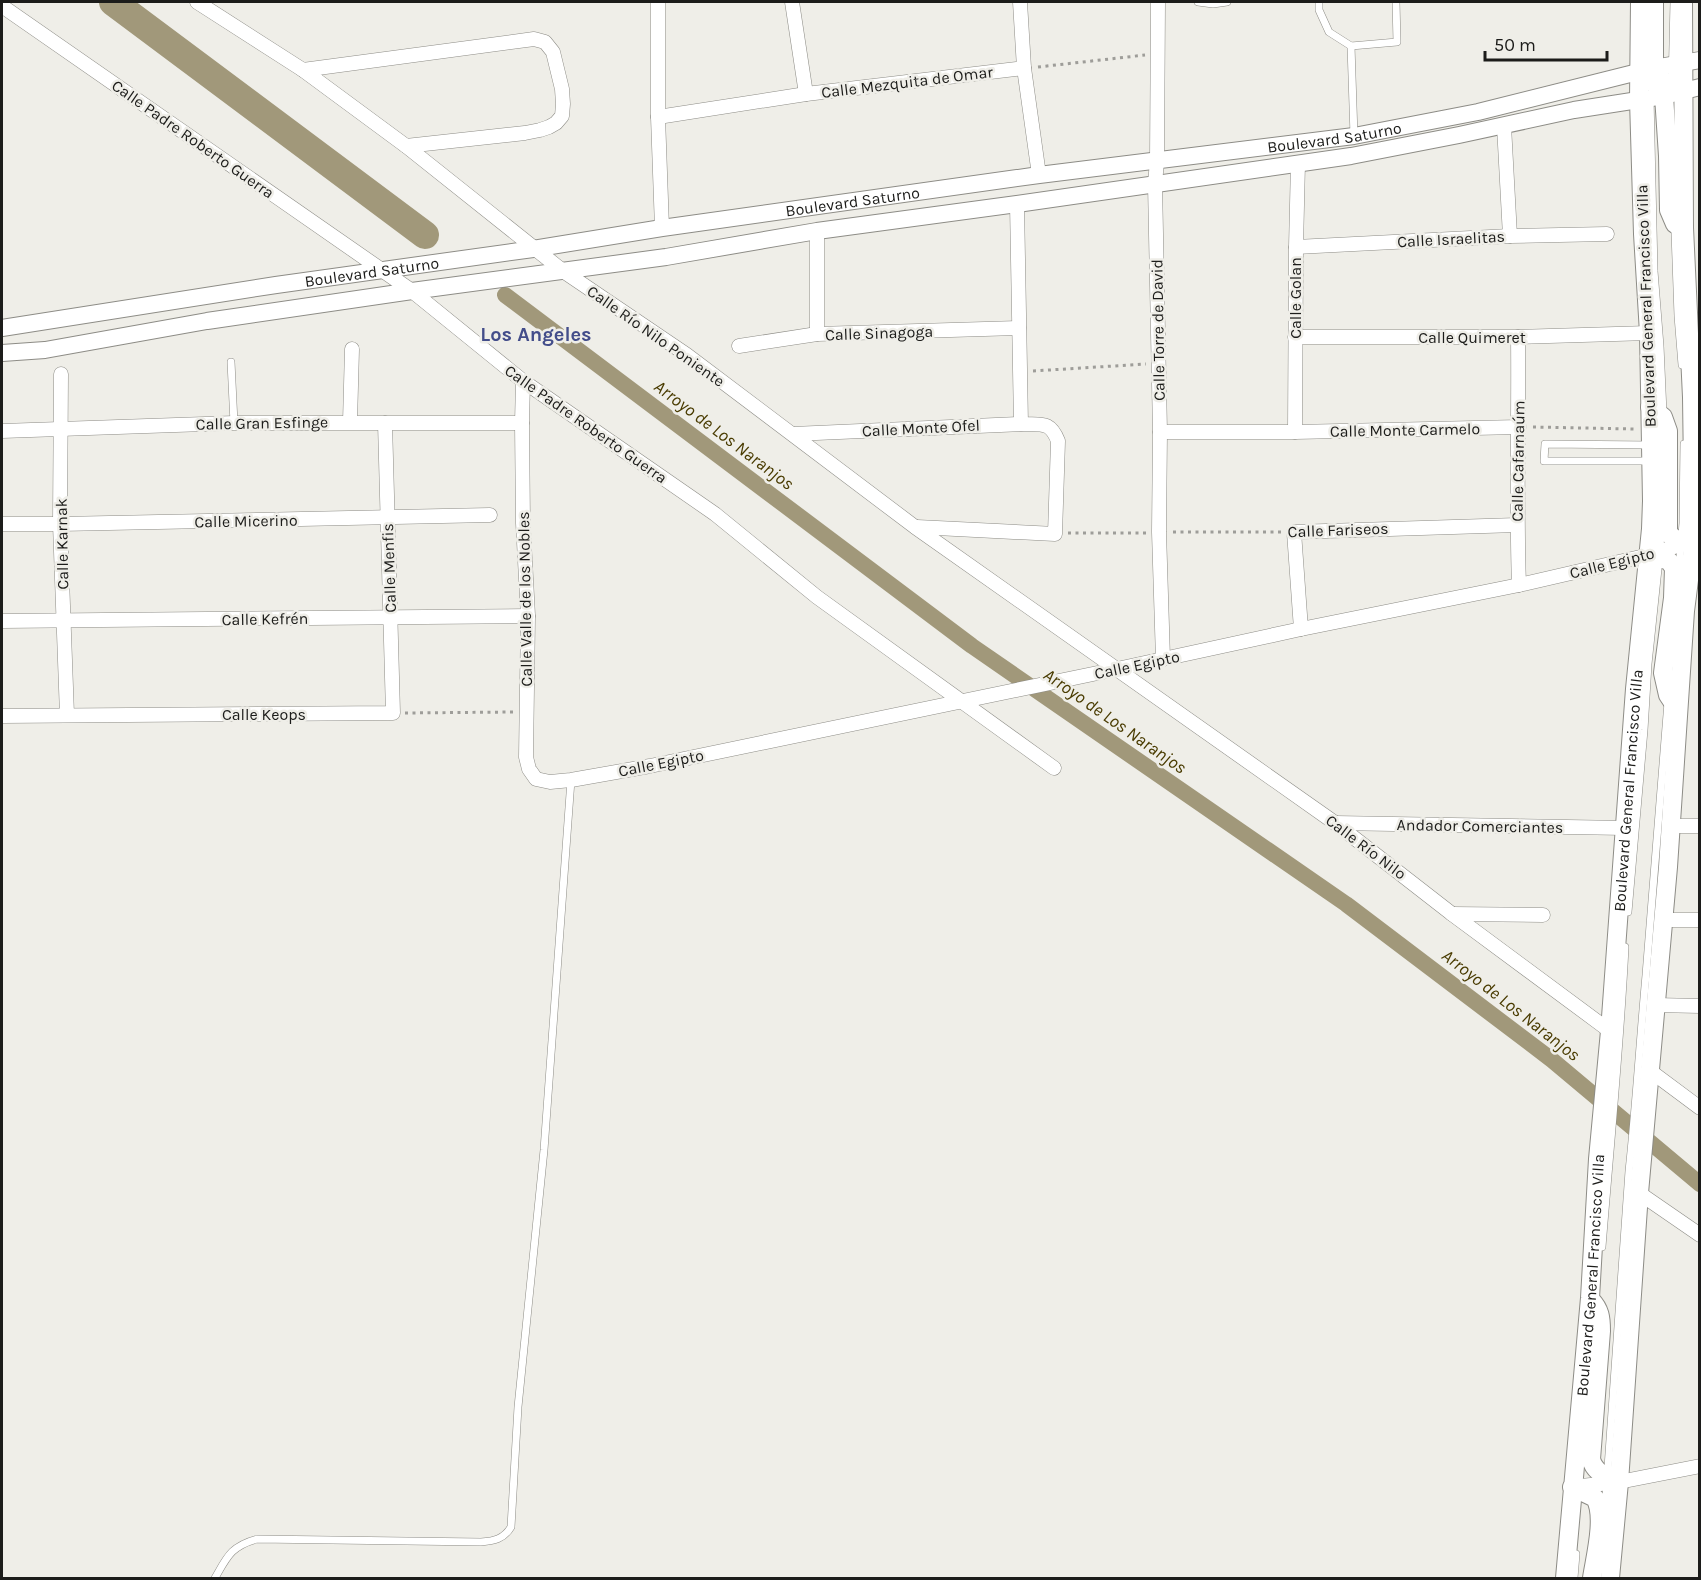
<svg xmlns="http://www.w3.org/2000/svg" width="1701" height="1580" font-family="Karla,sans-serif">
<rect width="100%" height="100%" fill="#efeee8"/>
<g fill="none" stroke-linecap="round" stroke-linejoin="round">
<!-- canal -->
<path stroke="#a1987a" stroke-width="16" d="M 505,295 L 972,646 L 1346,904 L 1552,1060 L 1700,1184"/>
<!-- river -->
<path stroke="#a1987a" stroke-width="28" d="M 113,2 L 425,235"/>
<!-- service casing -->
<g stroke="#8d8c86" stroke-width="8">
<g id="service">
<path d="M 1198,2 L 1213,4 L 1227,2"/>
<path d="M 1319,2 L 1319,10 L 1329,32 L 1351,46"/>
<path d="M 1672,86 L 1674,2"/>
<path d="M 1650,97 L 1654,271 L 1660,346 L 1663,413"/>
<path d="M 1354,136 L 1351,46 L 1397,42 L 1396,2"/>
<path d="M 1675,232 L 1678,316 L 1682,365"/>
<path d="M 231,362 L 234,423"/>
<path d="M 1649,461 L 1544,461 L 1545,444 L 1651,445"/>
<path d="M 1679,568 L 1683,523 L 1684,444"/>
<path d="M 1628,912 L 1644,730 L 1648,664 L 1660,550 L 1661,529"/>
<path d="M 1602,1247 C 1610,1147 1620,1047 1625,947"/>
<path d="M 1605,1510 L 1629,1171 C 1636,1106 1640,1040 1646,975 C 1654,884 1661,793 1668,702"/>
<path d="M 215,1578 C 227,1557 231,1546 257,1539 L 481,1542 C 494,1541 504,1539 511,1527 L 518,1407 L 544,1150 L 571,780"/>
<path d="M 1574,1578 L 1576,1554"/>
</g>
</g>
<!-- minor casing -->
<g stroke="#8d8c86" stroke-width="15">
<g id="minor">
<path d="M 197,2 L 303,70 L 406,146 L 563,271 L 687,355 L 915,527 L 1335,823 L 1452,914 L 1610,1031"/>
<path d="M 658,2 L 658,117 L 662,228"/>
<path d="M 792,2 L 806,94"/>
<path d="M 1020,2 L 1024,68 L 1039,175"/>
<path d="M 1158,2 L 1157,161 L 1155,184 L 1160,432 L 1159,532 L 1163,659"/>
<path d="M 2,6 L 412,291 L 523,381 L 715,514 L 817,597 L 1054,768"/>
<path d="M 303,70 L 534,39 L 545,42 L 553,52 L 562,89 L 563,104 L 562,116 L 556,123 L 549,127 L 540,130 L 525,133 L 406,146"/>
<path d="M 658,117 L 806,94 L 1024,68"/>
<path d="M 1504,126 L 1510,236"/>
<path d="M 1017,204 L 1021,424"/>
<path d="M 1296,247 L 1510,236 L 1607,234"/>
<path d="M 817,334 L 817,231"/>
<path d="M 1295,337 L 1518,337 L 1649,333"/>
<path d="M 1518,337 C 1519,420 1516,502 1519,585"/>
<path d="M 739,346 L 817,334 L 1019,328"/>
<path d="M 61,374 L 60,524 L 67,715"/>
<path d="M 523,381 L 522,423 L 523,523 L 528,616 L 526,757 L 529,769 L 536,779 L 550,782 L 571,780 L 650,766 L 1117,669 L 1301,629 L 1519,585 L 1649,555 L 1689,542"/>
<path d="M 350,422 L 352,349"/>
<path d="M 2,431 L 234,423 L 522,423"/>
<path d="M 1160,432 L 1295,432 L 1519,427"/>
<path d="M 1295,432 L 1296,247 L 1298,163"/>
<path d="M 793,434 L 1021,424 C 1041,425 1050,420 1058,441 L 1055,534 L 917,527"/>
<path d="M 2,524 L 60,524 L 490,515"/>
<path d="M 2,621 L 528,616"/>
<path d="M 1301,629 L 1294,532 L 1517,525"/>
<path d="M 2,716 L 393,713 L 385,423"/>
<path d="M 1335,823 L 1625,828"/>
<path d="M 1671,826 L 1700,826"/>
<path d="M 1452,914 L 1543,915"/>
<path d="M 1663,920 L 1700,920"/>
<path d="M 1655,1005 L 1700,1006"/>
<path d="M 1649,1070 L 1700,1108"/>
<path d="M 1639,1193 L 1700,1235"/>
<path d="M 1572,1487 L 1619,1482 L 1700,1466"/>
</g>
</g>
<!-- tertiary casing -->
<g stroke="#8d8c86" stroke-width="18">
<g id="tertiary">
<path id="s1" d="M 2,328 L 276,285 L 533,249 L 662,228 L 1039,175 L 1354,136 L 1478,112 L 1654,68 L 1700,60"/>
<path d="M 2,353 L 45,350 L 207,321 L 412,291 L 666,257 L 817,231 L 1017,204 L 1351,156 L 1459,135 L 1574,110 L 1664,96 L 1700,87"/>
</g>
</g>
<!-- secondary casing -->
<g stroke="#8d8c86" stroke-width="20">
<g id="secondary">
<path d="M 1654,2 L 1654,68 L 1656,74 L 1668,85"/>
<path d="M 1639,73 L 1656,85 L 1664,96 L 1668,156 L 1669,210 L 1675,224 L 1684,228"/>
<path d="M 1650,407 L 1663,417 L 1668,431 L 1668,532 C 1674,542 1683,541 1694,541"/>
<path d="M 1649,555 L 1669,561 L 1674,568 L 1673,598 L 1663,673 L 1668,695 L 1678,710"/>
<path d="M 1591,1300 C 1600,1309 1601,1318 1601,1331 L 1591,1459 C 1594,1472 1606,1478 1619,1482"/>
<path d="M 1572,1487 L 1595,1498 C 1606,1516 1595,1558 1592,1578"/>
<path id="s2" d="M 1565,1578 L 1590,1298 L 1598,1159 L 1610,1031 L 1635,689 L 1651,529 L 1652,501 L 1649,333 L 1643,234 L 1639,100 L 1640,2"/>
<path d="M 1610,1578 L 1619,1482 L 1639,1193 L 1668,867 L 1685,611 L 1694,541 L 1692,397 L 1684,228 L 1683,2"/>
</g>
</g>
<!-- path -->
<g stroke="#9e9d99" stroke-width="3" stroke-dasharray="3 4.5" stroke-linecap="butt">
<path d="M 1038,67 L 1145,55"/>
<path d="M 1033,371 L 1146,364"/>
<path d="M 1533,427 L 1634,429"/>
<path d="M 1173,532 L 1281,532"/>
<path d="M 1068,533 L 1146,533"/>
<path d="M 405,713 L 513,712"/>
</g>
<!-- service -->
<use href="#service" stroke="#fff" stroke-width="7"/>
<!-- minor -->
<use href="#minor" stroke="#fff" stroke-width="14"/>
<!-- tertiary -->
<use href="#tertiary" stroke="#fff" stroke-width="16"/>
<!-- secondary -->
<use href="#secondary" stroke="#fff" stroke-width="18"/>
</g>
<g text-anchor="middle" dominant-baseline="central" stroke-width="5" stroke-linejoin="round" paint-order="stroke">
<!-- street labels -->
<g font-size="16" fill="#1c1c1a" stroke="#efeee8">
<text transform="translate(907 82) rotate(-7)">Calle Mezquita de Omar</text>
<text stroke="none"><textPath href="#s1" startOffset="1346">Boulevard Saturno</textPath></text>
<text transform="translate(193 139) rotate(35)">Calle Padre Roberto Guerra</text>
<text stroke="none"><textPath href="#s1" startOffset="860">Boulevard Saturno</textPath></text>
<text transform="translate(1451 239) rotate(-3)">Calle Israelitas</text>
<text stroke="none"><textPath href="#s1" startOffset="374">Boulevard Saturno</textPath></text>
<text transform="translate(1295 298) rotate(-90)">Calle Golan</text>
<text transform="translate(1646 306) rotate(-92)">Boulevard General Francisco Villa</text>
<text transform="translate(1158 330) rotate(-91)">Calle Torre de David</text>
<text transform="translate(879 333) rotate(-2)">Calle Sinagoga</text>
<text transform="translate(656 336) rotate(35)">Calle Río Nilo Poniente</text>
<text x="1472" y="337">Calle Quimeret</text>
<text transform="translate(262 423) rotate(-1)">Calle Gran Esfinge</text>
<text transform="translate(586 424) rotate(35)">Calle Padre Roberto Guerra</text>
<text transform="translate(921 428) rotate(-3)">Calle Monte Ofel</text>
<text transform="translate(1405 430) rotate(-1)">Calle Monte Carmelo</text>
<text transform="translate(1518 461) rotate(-89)">Calle Cafarnaúm</text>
<text transform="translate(246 521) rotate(-1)">Calle Micerino</text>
<text transform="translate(1338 530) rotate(-2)">Calle Fariseos</text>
<text transform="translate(62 544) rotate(-91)">Calle Karnak</text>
<text transform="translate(1612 563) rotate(-14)">Calle Egipto</text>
<text transform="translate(389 568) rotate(-92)">Calle Menfis</text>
<text transform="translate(525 599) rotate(-91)">Calle Valle de los Nobles</text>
<text transform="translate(265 619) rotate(-1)">Calle Kefrén</text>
<text transform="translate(1137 665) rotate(-12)">Calle Egipto</text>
<text x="264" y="714">Calle Keops</text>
<text transform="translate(661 763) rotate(-11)">Calle Egipto</text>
<text stroke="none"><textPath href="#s2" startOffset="790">Boulevard General Francisco Villa</textPath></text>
<text transform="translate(1480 826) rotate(1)">Andador Comerciantes</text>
<text transform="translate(1366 847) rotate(37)">Calle Río Nilo</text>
<text stroke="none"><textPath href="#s2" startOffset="304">Boulevard General Francisco Villa</textPath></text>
</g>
<!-- water labels -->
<g font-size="18" font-style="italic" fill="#493b00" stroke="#efeee8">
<text transform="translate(724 435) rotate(37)">Arroyo de Los Naranjos</text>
<text transform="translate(1115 721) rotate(35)">Arroyo de Los Naranjos</text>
<text transform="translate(1511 1005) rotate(38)">Arroyo de Los Naranjos</text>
</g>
<!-- quarter labels -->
<g font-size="20" font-weight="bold" fill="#434d8a" stroke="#efeee8">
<text x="536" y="334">Los Angeles</text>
</g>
</g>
<!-- border -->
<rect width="1701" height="1580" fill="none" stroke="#1c1c1a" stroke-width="6"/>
<!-- scale -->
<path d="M1485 51v9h122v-9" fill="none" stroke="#1c1c1a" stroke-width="3"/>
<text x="1494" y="51" font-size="18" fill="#1c1c1a" stroke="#efeee8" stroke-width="4.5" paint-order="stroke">50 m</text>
</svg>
